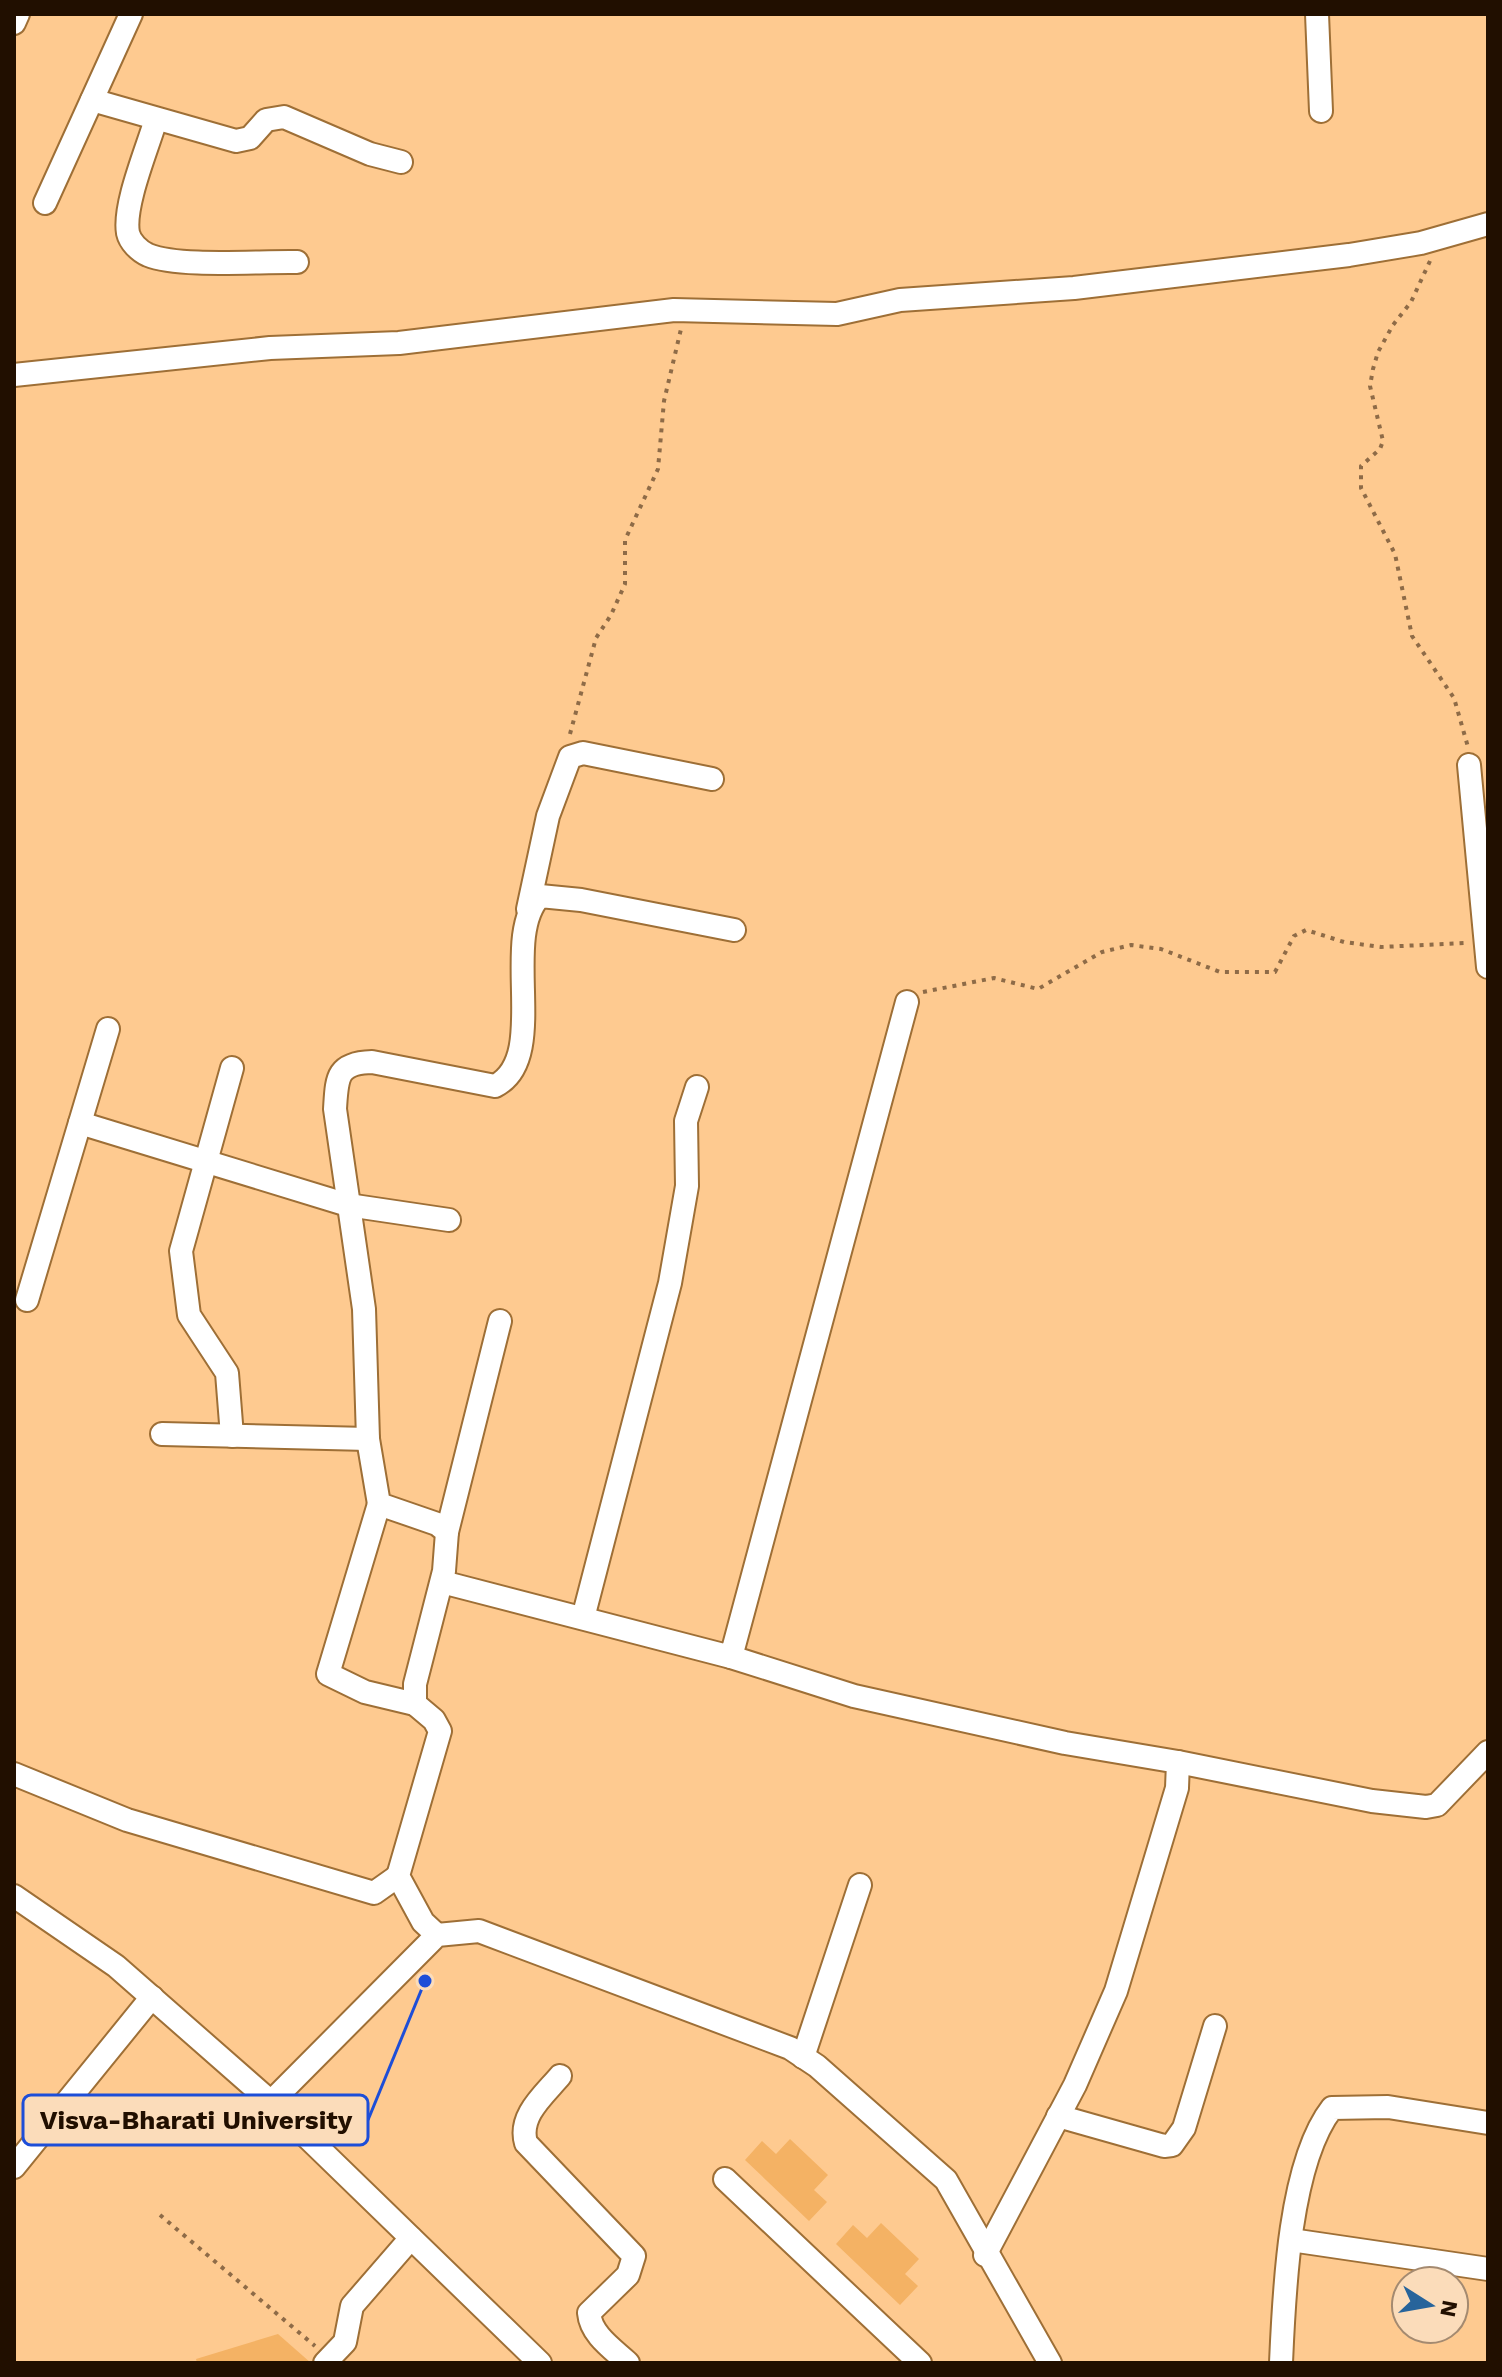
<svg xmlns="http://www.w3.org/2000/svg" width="1502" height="2377" font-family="'Work Sans',sans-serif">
<rect width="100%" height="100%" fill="#feca90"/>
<!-- building -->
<g fill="#f4b264">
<path d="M 790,2139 L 828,2175 L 814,2190 L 827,2202 L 809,2221 L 745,2160 L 762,2141 L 776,2154 Z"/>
<path d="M 881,2223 L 919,2259 L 905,2274 L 918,2286 L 900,2305 L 836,2244 L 853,2225 L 867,2238 Z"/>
<path d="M 278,2334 L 311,2363 L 197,2363 L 196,2359 Z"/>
</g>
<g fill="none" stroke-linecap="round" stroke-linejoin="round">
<!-- minor casing -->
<g stroke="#9e6f36" stroke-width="26">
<g id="minor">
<path d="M 1317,14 L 1321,111"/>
<path d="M 14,23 L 18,14"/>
<path d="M 92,100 L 236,141 L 250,138 L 266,120 L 284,117 L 370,154 L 401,162"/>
<path d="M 156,119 C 148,147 123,205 128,233 C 130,242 139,251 148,255 C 180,268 260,261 297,262"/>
<path d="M 45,203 L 131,14"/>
<path d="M 14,375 L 270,348 L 399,343 L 674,310 L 837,314 L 900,300 L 1074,288 L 1349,255 L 1421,243 L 1488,224"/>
<path d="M 1469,765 L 1488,967"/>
<path d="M 528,909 L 548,816 L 570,757 L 583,753 L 712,779"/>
<path d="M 80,1123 L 348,1205 L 449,1220"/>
<path d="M 27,1300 L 108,1029"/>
<path d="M 162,1434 L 368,1439"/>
<path d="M 232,1436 L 227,1373 L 189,1315 L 181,1251 L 232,1068"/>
<path d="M 379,1504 L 328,1674 L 365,1692 L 415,1704"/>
<path d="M 447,1532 L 500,1321"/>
<path d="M 442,1582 L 731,1657 L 907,1002"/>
<path d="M 583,1618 L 670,1283 L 687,1186 L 686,1121 L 697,1087"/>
<path d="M 731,1657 L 854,1696 L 1065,1743 L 1178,1762 L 1177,1788 L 1116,1991 L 1075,2085 L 985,2255"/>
<path d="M 1178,1762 L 1372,1801 L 1426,1807 L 1437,1805 L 1488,1752"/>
<path d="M 14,1774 L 127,1820 L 374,1893 L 398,1876"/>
<path d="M 14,1896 L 116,1966 L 271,2102 L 540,2363"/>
<path d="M 437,1935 L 423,1922 L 398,1876 L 440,1731 L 434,1720 L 415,1704 L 415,1684 L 444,1571 L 447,1532 L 437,1524 L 379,1504 L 368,1439 L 364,1309 L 335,1109 C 337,1078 336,1063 372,1062 L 495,1086 C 551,1058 499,939 540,896 L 581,900 L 734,930"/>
<path d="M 803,2057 L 860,1885"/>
<path d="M 560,2076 C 544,2095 518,2116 526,2143 L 634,2256 L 628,2275 L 589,2313 C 591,2335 613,2349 628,2363"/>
<path d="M 271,2102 L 437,1935 L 479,1931 L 790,2048 L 817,2066 L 946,2180 L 1050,2363"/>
<path d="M 1058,2116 L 1164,2146 L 1172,2145 L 1184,2128 L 1215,2026"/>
<path d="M 14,2167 L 152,1997"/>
<path d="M 725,2179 L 920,2363"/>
<path d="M 1291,2240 L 1488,2269"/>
<path d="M 325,2363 L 345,2342 L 352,2306 L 411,2238"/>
<path d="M 1281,2363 C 1284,2294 1289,2163 1332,2108 L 1388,2107 L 1488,2123"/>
</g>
</g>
<!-- path -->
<g stroke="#8e6b47" stroke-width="4" stroke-dasharray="4 6" stroke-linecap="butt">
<path d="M 1430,261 L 1411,302 L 1393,325 L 1378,352 L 1373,369 L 1370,386 L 1383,441 L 1380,449 L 1361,466 L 1361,488 L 1395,554 L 1412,636 L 1454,698 L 1468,747"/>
<path d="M 570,734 L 596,638 L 611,615 L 625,584 L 625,540 L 658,469 L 664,401 L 681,329"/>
<path d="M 923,992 L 994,978 L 1038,989 L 1102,952 L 1131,945 L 1161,949 L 1220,972 L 1275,972 L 1294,936 L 1306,930 L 1344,942 L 1381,947 L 1464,943"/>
<path d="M 160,2215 L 315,2346"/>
</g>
<!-- minor -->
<use href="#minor" stroke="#fff" stroke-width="22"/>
</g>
<!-- callouts -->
<path fill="none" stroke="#1d4ed8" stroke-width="3" d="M425 1981L368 2120"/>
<circle fill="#1d4ed8" stroke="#fbdcba" stroke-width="3" cx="425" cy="1981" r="8"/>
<rect fill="#fbdcba" stroke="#1d4ed8" stroke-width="3" x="23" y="2095" width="345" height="50" rx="8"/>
<g font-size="26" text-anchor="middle" font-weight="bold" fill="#210f00">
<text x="196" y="2129">Visva-Bharati University</text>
</g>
<!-- border -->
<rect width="1502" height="2377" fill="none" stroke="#210f00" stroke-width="32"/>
<!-- north arrow -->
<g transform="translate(1430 2305) rotate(101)"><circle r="38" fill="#fbdcba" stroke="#a48a70" stroke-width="2"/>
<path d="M0-6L14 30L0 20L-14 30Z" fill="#27649b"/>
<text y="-12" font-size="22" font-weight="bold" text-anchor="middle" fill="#210f00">N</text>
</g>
</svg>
